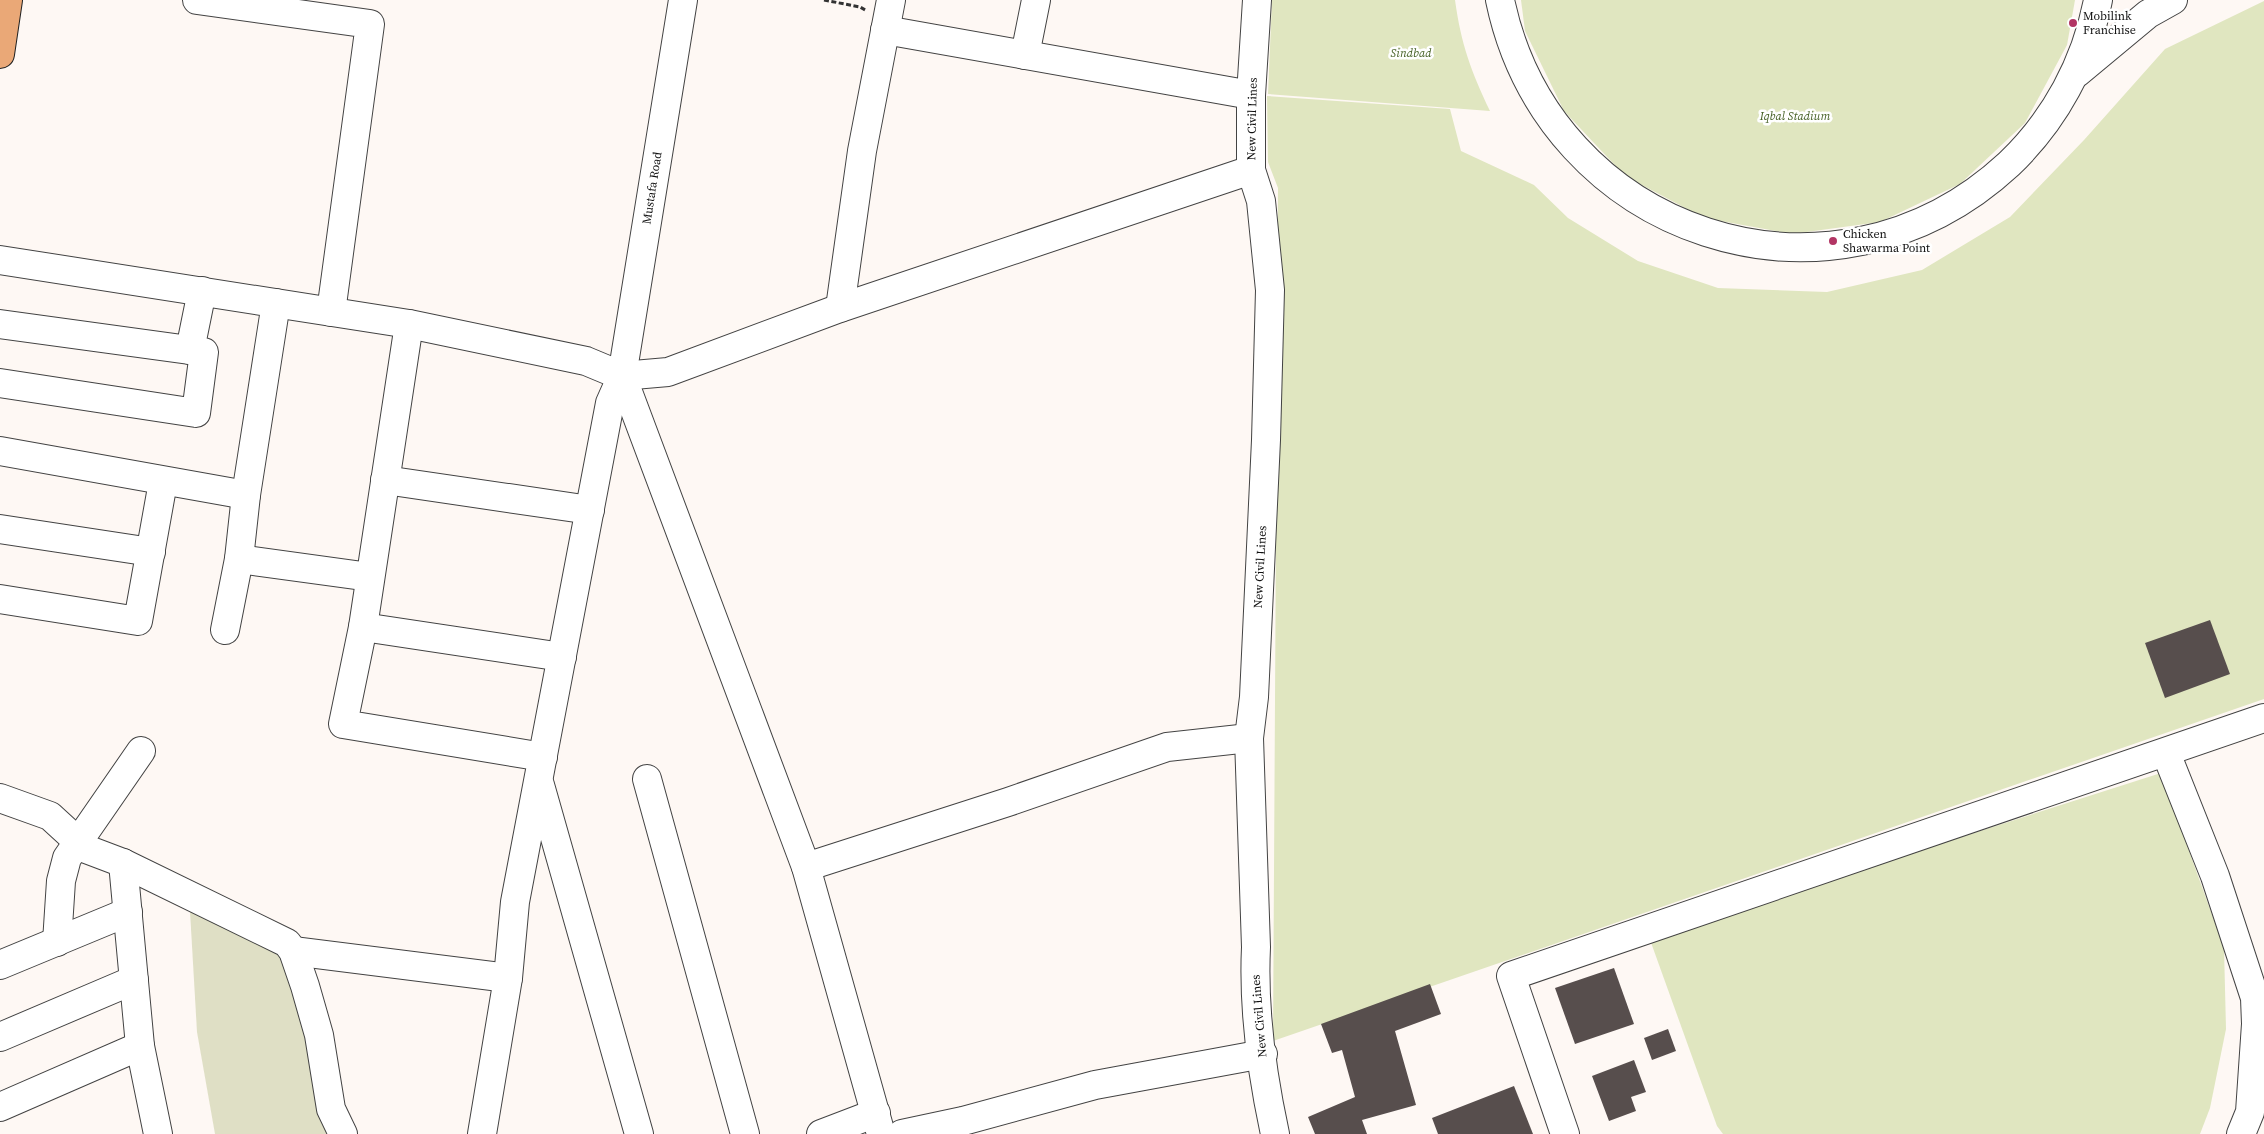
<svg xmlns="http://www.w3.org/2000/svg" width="2264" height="1134" font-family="'Source Serif 4',serif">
<rect width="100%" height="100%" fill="#fef8f4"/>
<!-- green -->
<g fill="#e0e6c0">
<path d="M 1272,0 L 1455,0 C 1461,44 1471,71 1490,111 L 1268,94 Z"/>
<path d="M 1521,0 L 2075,0 L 2067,45 L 2025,123 L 1960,184 L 1880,222 L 1792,234 L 1704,218 L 1625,176 L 1564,111 L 1525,31 Z"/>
<path d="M 2264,1 L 2264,699 L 1273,1041 L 1278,188 L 1268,162 L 1267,96 L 1450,109 L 1461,151 L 1534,185 L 1568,218 L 1638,261 L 1718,288 L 1827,292 L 1922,270 L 2010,217 L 2084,140 L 2165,49 Z"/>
<path d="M 2161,773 L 2224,948 L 2226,1029 L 2210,1108 L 2200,1134 L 1723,1134 L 1717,1126 L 1649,937 Z"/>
</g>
<!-- cemetery -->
<path fill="#dfdfc5" d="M 189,894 L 282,952 L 332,1134 L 215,1134 L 197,1032 Z"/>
<!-- building -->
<g fill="#574e4d">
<path d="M 2210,620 L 2230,674 L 2165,698 L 2145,643 Z"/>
<path d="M 1614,968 L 1634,1024 L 1575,1044 L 1555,988 Z"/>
<path d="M 1430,984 L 1441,1014 L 1395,1031 L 1416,1105 L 1362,1120 L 1367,1134 L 1315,1134 L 1308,1117 L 1355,1097 L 1342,1050 L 1332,1053 L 1321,1024 Z"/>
<path d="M 1668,1029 L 1676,1051 L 1652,1060 L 1644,1038 Z"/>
<path d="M 1634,1060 L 1646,1092 L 1631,1097 L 1636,1111 L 1609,1121 L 1592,1076 Z"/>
<path d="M 1514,1086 L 1533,1134 L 1438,1134 L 1432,1118 Z"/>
</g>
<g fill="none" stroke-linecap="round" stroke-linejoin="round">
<!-- minor casing -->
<g stroke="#434343" stroke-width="30">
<g id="minor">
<path d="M 197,0 L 370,24 L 331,312"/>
<path d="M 1257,0 L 1251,95 L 1251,170 L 1261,201 L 1270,290 L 1266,440 L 1254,697 L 1249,738 L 1256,947 C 1253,1009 1262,1074 1275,1134"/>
<path d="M 1500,0 C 1549,235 1831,329 2009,164 C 2055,120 2086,63 2098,0"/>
<path d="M 888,23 L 885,30 L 1251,95"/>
<path d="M 1025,55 L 1036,0"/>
<path d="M 2077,73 L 2148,14 L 2173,0"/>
<path d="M 0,260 L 409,324 L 586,361 L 622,376 L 668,372 L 840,308 L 1251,170"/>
<path d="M 840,308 L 862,151 L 891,0"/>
<path d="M 0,324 L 204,352 L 196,413 L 0,383"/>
<path d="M 409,324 L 363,627 L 343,724 L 543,757"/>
<path d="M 190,350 L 202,291"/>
<path d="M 622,376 L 806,867 L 881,1134"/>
<path d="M 0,451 L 246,495"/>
<path d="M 385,480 L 590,510"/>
<path d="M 0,529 L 151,552"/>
<path d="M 239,559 L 370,577"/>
<path d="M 0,599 L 138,621 L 163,482"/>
<path d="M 363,627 L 562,657"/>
<path d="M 225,630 L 239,559 L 246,495 L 276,303"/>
<path d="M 2166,753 L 2215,876 L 2255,998 L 2256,1024 L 2250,1112 L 2241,1134"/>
<path d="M 647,779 L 745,1134"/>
<path d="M 540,785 L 639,1134"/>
<path d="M 0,798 L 50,816 L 86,849 L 123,863 L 287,943 L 293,951 L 305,986 L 319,1035 L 331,1109 L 343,1134"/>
<path d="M 123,863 L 140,1046 L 158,1134"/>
<path d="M 806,867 L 1008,802 L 1167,747 L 1249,738"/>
<path d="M 57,942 L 61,881 L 67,858 L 141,751"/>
<path d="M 293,951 L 508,978"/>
<path d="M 0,965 L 128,912"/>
<path d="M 0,1037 L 134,980"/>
<path d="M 0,1107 L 140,1046"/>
<path d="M 482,1134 L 508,978 L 515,902 L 610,403 L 622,376 L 683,0"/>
<path d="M 821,1134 L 876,1113"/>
<path d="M 902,1134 L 963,1121 L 1095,1085 L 1263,1054"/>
<path d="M 1565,1134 L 1511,976 L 2264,718"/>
</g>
</g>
<!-- major casing -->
<g stroke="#212121" stroke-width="30">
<path id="major" d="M 0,54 L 8,0"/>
</g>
<!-- path -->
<path stroke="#323232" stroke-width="3" stroke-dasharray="5 2.5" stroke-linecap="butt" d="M 824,0 L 860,7 L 867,11"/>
<!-- minor -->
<use href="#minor" stroke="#fff" stroke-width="28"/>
<!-- major -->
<use href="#major" stroke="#eaa877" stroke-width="28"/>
</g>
<!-- markers -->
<g fill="#b23564" stroke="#fff" stroke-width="2">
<circle cx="2073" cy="23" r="5"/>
<circle cx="1833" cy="241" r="5"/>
</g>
<g text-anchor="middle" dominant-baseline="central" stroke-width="5" stroke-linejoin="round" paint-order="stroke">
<!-- poi labels -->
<g font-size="12" fill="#101010" stroke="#fff" text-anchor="start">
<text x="2083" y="16">Mobilink<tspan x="2083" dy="14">Franchise</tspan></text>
<text x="1843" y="234">Chicken<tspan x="1843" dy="14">Shawarma Point</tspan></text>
</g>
<!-- park labels -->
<g font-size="12" font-style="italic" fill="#466126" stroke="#fff">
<text x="1411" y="53">Sindbad</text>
<text x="1795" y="116">Iqbal Stadium</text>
</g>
<!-- street labels -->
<g font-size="12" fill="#101010" stroke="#fff">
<text transform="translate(1252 119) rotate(-89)">New Civil Lines</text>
<text transform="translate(652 188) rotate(-81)">Mustafa Road</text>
<text transform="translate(1260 567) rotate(-87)">New Civil Lines</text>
<text transform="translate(1259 1016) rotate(-95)">New Civil Lines</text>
</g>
</g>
</svg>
